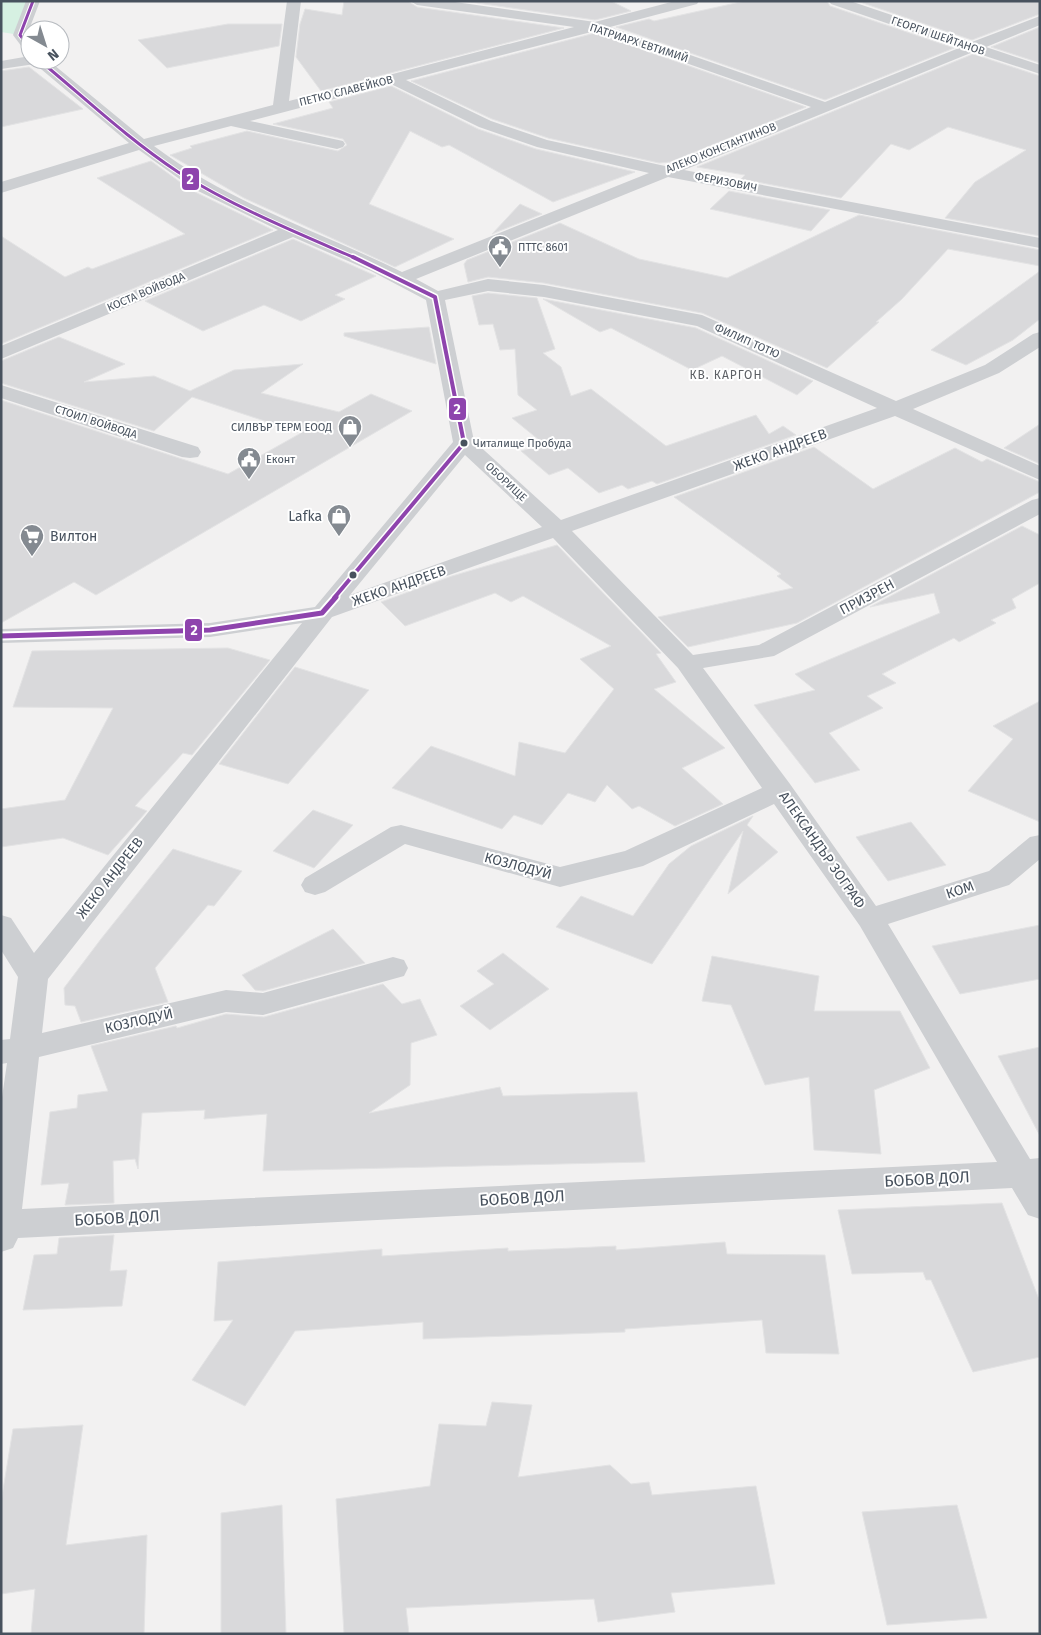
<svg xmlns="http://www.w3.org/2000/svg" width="1041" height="1635" font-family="'Fira Sans',sans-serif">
<rect width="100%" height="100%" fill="#f2f1f1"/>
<!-- green -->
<path fill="#d6f0e2" d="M 1,1 L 33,1 L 20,35 L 1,32 Z"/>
<!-- building -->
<g fill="#d9d9db" stroke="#e3e3e4">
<path d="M 344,1 L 408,1 L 417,7 L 564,28 L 321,91 L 296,57 L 300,24 L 305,9 L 342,15 Z"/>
<path d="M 463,1 L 611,1 L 631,11 L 595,20 Z"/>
<path d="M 745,1 L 827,1 L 830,6 L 954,48 L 825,100 L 616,27 L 649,19 L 654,21 Z"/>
<path d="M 857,1 L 1040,1 L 1040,14 L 972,40 Z"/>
<path d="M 228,24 L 282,24 L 279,46 L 167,68 L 138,40 Z"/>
<path d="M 1040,27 L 1040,63 L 991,47 Z"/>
<path d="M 595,33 L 806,107 L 670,162 L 659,163 L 548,138 L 492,119 L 411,81 Z"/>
<path d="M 973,54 L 1040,76 L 1040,236 L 945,218 L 975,182 L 1026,150 L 948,127 L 909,150 L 891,144 L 841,198 L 741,179 L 745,175 L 697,167 Z"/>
<path d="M 29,67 L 83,109 L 1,127 L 1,71 Z"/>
<path d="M 391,86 L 478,129 L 536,149 L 635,172 L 553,202 L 449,145 L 442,147 L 410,131 L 369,204 L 454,239 L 395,267 L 244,198 L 170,155 L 192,148 L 190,146 L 247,131 L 338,151 L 347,145 L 343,139 L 273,124 L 333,108 L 329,102 Z"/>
<path d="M 151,161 L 191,190 L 273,230 L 1,344 L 1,236 L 65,277 L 88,267 L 92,269 L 185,234 L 97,178 Z"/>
<path d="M 729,191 L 830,210 L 811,231 L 710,209 Z"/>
<path d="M 520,204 L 542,214 L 492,234 Z"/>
<path d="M 859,215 L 1040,250 L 1040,266 L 948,249 L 902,299 L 876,322 L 879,322 L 827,368 L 702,313 L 544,283 L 488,277 L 468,282 L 464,264 L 467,260 L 560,223 L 639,259 L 727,278 Z"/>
<path d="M 293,239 L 376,276 L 335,295 L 345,299 L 301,321 L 264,305 L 203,331 L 145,301 Z"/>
<path d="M 1040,271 L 1040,319 L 1013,340 L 966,365 L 931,350 Z"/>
<path d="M 488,293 L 537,298 L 555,349 L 543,353 L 561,367 L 571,396 L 591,389 L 666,446 L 756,415 L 769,434 L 783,426 L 796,435 L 657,484 L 652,481 L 628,489 L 622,485 L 599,493 L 568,468 L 549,475 L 521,451 L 544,444 L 512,418 L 537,410 L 518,395 L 515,349 L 500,350 L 493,324 L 479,325 L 472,296 Z"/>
<path d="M 543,299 L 696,328 L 813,381 L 797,395 L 722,356 L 692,370 L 611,328 L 600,332 Z"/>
<path d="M 429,327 L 436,364 L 344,336 L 344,333 Z"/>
<path d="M 59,337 L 125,364 L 84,382 L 154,376 L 190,391 L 234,370 L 303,364 L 261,393 L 339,412 L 371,394 L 412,411 L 96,595 L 74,582 L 1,623 L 1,400 L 228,474 L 301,433 L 192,397 L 154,431 L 1,383 L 1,361 Z"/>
<path d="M 1040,424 L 1040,464 L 1004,448 Z"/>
<path d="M 814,447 L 873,489 L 955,448 L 982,462 L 987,459 L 1040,482 L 1040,492 L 797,623 L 688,647 L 658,617 L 793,588 L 777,576 L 781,574 L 674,497 Z"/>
<path d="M 1022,526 L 1040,535 L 1040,583 L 1012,599 L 1016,608 L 991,620 L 996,623 L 959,642 L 954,638 L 882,674 L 896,683 L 867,696 L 883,708 L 829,733 L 860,770 L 815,783 L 754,705 L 815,690 L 795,674 L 940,613 L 934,593 L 870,607 Z"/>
<path d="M 557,545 L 661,653 L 656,654 L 676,682 L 654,689 L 725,748 L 682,768 L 723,804 L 675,826 L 639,806 L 632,809 L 607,785 L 595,802 L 568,793 L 542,825 L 514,815 L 502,829 L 392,788 L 431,746 L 515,776 L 519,742 L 565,753 L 614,689 L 580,659 L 611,646 L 523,596 L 511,602 L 495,593 L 405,626 L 381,602 L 452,576 Z"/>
<path d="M 228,648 L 270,660 L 192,755 L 183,753 L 135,806 L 147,811 L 108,855 L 63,838 L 1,847 L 1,809 L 65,800 L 113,708 L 13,707 L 32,651 Z"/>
<path d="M 295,667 L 369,690 L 288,784 L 219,764 Z"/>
<path d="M 1040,701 L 1040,822 L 968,791 L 1013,739 L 993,726 Z"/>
<path d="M 313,810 L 353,825 L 314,868 L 273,851 Z"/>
<path d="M 753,816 L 747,825 L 778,852 L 728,894 L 743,831 L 652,964 L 556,927 L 581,896 L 633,916 L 669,864 L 691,846 Z"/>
<path d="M 911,822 L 946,865 L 888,881 L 856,837 Z"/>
<path d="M 173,849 L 242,871 L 214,906 L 208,905 L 155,968 L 168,1002 L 81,1022 L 75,1006 L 65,1005 L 64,988 L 101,939 Z"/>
<path d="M 1040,925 L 1040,979 L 960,994 L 932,946 Z"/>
<path d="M 333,929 L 365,963 L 263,991 L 255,990 L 242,975 Z"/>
<path d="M 503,953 L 549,989 L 490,1030 L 460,1006 L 494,984 L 477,971 Z"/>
<path d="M 712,956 L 819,976 L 814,1011 L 900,1011 L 930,1068 L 874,1090 L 881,1154 L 814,1150 L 809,1077 L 765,1085 L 731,1005 L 702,1001 Z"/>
<path d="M 383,984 L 402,1004 L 420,999 L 437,1035 L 411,1043 L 410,1085 L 369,1113 L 500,1087 L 503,1096 L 637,1092 L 645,1162 L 263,1171 L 267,1114 L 204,1119 L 205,1110 L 142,1113 L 138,1169 L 135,1159 L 113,1161 L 114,1203 L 65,1205 L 69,1183 L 41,1185 L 50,1112 L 77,1108 L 78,1095 L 108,1091 L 91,1046 L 176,1026 L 177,1028 L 226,1014 L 264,1017 Z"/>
<path d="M 1040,1047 L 1040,1136 L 998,1056 Z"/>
<path d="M 1002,1203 L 1040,1302 L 1040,1357 L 973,1372 L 931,1280 L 926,1280 L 923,1272 L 852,1274 L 838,1210 Z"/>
<path d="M 114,1235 L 110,1271 L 127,1270 L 122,1306 L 23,1310 L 34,1255 L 57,1254 L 59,1238 Z"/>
<path d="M 725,1242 L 727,1254 L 825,1255 L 839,1354 L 766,1353 L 762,1320 L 625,1329 L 625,1332 L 423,1339 L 423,1322 L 295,1331 L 245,1406 L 192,1380 L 233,1320 L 214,1321 L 218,1262 L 382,1249 L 382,1256 L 508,1248 L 508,1251 L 616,1246 L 616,1250 Z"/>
<path d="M 492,1402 L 532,1405 L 518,1477 L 610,1465 L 631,1484 L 649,1482 L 652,1495 L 756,1486 L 775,1584 L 671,1593 L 675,1612 L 598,1622 L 594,1599 L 406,1608 L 409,1634 L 344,1634 L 336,1499 L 430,1486 L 439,1424 L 486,1426 Z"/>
<path d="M 83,1425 L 66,1545 L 147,1535 L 144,1634 L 31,1634 L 35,1589 L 1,1594 L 1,1502 L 13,1429 Z"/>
<path d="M 282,1505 L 286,1634 L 221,1634 L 221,1513 Z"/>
<path d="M 957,1505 L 987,1618 L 887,1625 L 862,1512 Z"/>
</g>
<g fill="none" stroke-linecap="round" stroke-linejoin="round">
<!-- minor -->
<g fill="#cdcfd2" fill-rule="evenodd">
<path d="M 26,1 L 40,1 L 27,35 L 30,38 L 30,52 L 25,51 L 13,35 Z"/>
<path d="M 287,1 L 301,1 L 289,101 L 574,27 L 417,5 L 410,1 L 448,1 L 595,22 L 675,1 L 699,1 L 697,4 L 610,27 L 825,102 L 959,48 L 831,4 L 829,1 L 850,1 L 972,42 L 1040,16 L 1040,25 L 986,47 L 1040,65 L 1040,74 L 973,52 L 684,170 L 1040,238 L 1040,248 L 668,177 L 416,279 L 438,291 L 488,279 L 544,285 L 702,315 L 896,401 L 985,365 L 1033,334 L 1040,332 L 1040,347 L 999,373 L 913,409 L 1040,466 L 1040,480 L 895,416 L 572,531 L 693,655 L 759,645 L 1032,500 L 1040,498 L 1040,514 L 774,656 L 703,668 L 790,784 L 876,906 L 989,871 L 1030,837 L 1040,835 L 1040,859 L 1009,885 L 888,924 L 1030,1159 L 1040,1158 L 1040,1219 L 1028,1215 L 1012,1188 L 18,1238 L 13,1248 L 1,1252 L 1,1104 L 7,1063 L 1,1064 L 1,1040 L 10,1039 L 18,977 L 1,950 L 1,915 L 11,918 L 34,953 L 302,623 L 210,637 L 1,643 L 1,629 L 210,623 L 315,607 L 453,442 L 426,300 L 371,271 L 293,237 L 1,359 L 1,346 L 278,230 L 192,188 L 139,150 L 1,193 L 1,182 L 129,143 L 35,64 L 1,69 L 1,61 L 30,56 L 30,60 L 48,60 L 144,139 L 273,105 ZM 595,31 L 811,107 L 665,166 L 547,140 L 491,121 L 406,80 ZM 391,84 L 479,127 L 537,147 L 649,173 L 402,272 C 318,231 229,203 154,146 L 231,126 L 337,149 L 343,147 L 345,144 L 343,141 L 250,121 ZM 488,291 L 544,297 L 697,326 L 877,408 L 561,520 L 474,441 L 445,300 ZM 465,455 L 542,527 L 350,595 ZM 553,538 L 678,668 L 762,788 L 625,851 L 560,867 L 401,825 L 391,827 L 305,878 L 301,885 L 305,892 L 315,895 L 325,892 L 405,844 L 560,887 L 643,866 L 774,804 L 860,926 L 997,1162 L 22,1209 L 39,1057 L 226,1012 L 263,1015 L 404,976 L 408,968 L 404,960 L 393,957 L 263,993 L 226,990 L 42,1033 L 48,979 L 332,617 Z"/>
<path d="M 1,385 L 198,447 L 201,452 L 198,457 L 190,458 L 182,457 L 1,398 Z"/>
</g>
<!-- bus-1-far2 casing -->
<g stroke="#fff" stroke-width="5">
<g id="bus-1-far2">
<path d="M 30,48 L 20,35 L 33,1"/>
<path d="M 39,60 C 85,98 128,139 178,172 C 234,207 295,232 355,258"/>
</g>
</g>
<!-- bus-1-far1 casing -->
<g stroke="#fff" stroke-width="7">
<path id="bus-1-far1" d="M 334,598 L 464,443 L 435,297 L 353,257"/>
</g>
<!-- bus-1 casing -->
<g stroke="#fff" stroke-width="9">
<path id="bus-1" d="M 1,636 L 210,630 L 322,613 L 336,597"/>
</g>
<!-- bus-1-far2 -->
<use href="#bus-1-far2" stroke="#8e44ad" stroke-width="3"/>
<!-- bus-1-far1 -->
<use href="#bus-1-far1" stroke="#8e44ad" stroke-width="4"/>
<!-- bus-1 -->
<use href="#bus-1" stroke="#8e44ad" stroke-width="5"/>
</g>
<!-- icons -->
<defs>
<g id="civic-pin" transform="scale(1.25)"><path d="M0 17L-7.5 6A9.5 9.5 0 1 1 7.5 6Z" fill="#848a91" stroke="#fff"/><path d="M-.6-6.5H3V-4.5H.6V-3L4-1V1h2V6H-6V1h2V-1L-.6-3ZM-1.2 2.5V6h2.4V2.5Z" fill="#fff"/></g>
<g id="shop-pin" transform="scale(1.25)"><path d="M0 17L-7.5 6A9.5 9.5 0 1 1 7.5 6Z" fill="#848a91" stroke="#fff"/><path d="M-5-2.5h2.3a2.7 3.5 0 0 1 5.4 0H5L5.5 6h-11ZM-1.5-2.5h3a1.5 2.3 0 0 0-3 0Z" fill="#fff"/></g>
<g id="supermarket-pin" transform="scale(1.25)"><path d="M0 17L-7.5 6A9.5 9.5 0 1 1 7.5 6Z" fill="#848a91" stroke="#fff"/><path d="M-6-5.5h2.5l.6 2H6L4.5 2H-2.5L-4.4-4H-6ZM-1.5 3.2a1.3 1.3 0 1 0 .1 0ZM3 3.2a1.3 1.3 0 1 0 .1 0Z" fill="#fff"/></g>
</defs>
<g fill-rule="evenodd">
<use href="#civic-pin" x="500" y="247"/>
<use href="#shop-pin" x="350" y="427"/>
<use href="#civic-pin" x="249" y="459"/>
<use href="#shop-pin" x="339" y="516"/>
<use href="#supermarket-pin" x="32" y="536"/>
</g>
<!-- markers -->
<g fill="#48525e" stroke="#fff" stroke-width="2">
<circle cx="464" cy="443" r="4.5"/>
<circle cx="353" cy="575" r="4.5"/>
</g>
<g text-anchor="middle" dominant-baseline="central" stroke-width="4" stroke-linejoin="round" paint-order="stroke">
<!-- far-street labels -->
<g font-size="11" fill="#48525e" stroke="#fff">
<text transform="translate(938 36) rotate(19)">ГЕОРГИ ШЕЙТАНОВ</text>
<text transform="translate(639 43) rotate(18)">ПАТРИАРХ ЕВТИМИЙ</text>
<text transform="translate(346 91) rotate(-14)">ПЕТКО СЛАВЕЙКОВ</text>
<text transform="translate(721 148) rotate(-22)">АЛЕКО КОНСТАНТИНОВ</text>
<text transform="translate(726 182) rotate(11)">ФЕРИЗОВИЧ</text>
<text transform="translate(146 292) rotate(-23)">КОСТА ВОЙВОДА</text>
<text transform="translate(747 341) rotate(24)">ФИЛИП ТОТЮ</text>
<text transform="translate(96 422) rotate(18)">СТОИЛ ВОЙВОДА</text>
<text transform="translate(506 482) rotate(43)">ОБОРИЩЕ</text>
</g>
<!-- far-poi labels -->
<g font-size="11" fill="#48525e" stroke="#fff" text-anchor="start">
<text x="518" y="247">ПТТС 8601</text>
<text x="332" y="427" text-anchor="end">СИЛВЪР ТЕРМ ЕООД</text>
<text x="266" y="459">Еконт</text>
</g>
<!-- far-bus labels -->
<g font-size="11" fill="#48525e" stroke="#fff" text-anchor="start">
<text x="473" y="443">Читалище Пробуда</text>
</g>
<!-- far-neighbourhood labels -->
<g font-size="12" letter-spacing="1" fill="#5d6065" stroke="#fff">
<text x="726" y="375">КВ. КАРГОН</text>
</g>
<!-- street labels -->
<g font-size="14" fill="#48525e" stroke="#fff">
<text transform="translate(780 450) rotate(-20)">ЖЕКО АНДРЕЕВ</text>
<text transform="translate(399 586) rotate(-19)">ЖЕКО АНДРЕЕВ</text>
<text transform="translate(867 597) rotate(-28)">ПРИЗРЕН</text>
<text transform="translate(822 850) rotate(55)">АЛЕКСАНДЪР ЗОГРАФ</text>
<text transform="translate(518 866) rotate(15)">КОЗЛОДУЙ</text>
<text transform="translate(110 878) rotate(-52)">ЖЕКО АНДРЕЕВ</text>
<text transform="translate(960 890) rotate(-18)">КОМ</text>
<text transform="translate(139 1021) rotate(-13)">КОЗЛОДУЙ</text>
</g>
<!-- poi labels -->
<g font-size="14" fill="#48525e" stroke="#fff" text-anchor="end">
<text x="322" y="516">Lafka</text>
<text x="50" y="536" text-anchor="start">Вилтон</text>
</g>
<!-- near-street labels -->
<g font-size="16" fill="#48525e" stroke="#fff">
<text transform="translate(927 1179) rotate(-3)">БОБОВ ДОЛ</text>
<text transform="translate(522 1198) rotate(-3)">БОБОВ ДОЛ</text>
<text transform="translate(117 1218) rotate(-3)">БОБОВ ДОЛ</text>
</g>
</g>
<g stroke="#fff" stroke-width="2">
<rect x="181" y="167" width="19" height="24" rx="5" fill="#8e44ad"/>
<rect x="448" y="397" width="19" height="24" rx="5" fill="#8e44ad"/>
<rect x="184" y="618" width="19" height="24" rx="5" fill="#8e44ad"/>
</g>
<g font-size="14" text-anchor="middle" font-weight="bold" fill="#fff">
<text x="190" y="184">2</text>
<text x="457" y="414">2</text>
<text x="194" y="635">2</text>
</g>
<!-- border -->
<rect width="1041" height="1635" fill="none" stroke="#48525e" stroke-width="5"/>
<!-- north arrow -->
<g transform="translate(45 45) rotate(141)"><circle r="24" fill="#ffffff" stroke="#b6babf"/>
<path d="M0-4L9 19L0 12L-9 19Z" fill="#848a91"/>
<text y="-8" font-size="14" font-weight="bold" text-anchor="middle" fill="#48525e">N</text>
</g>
</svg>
